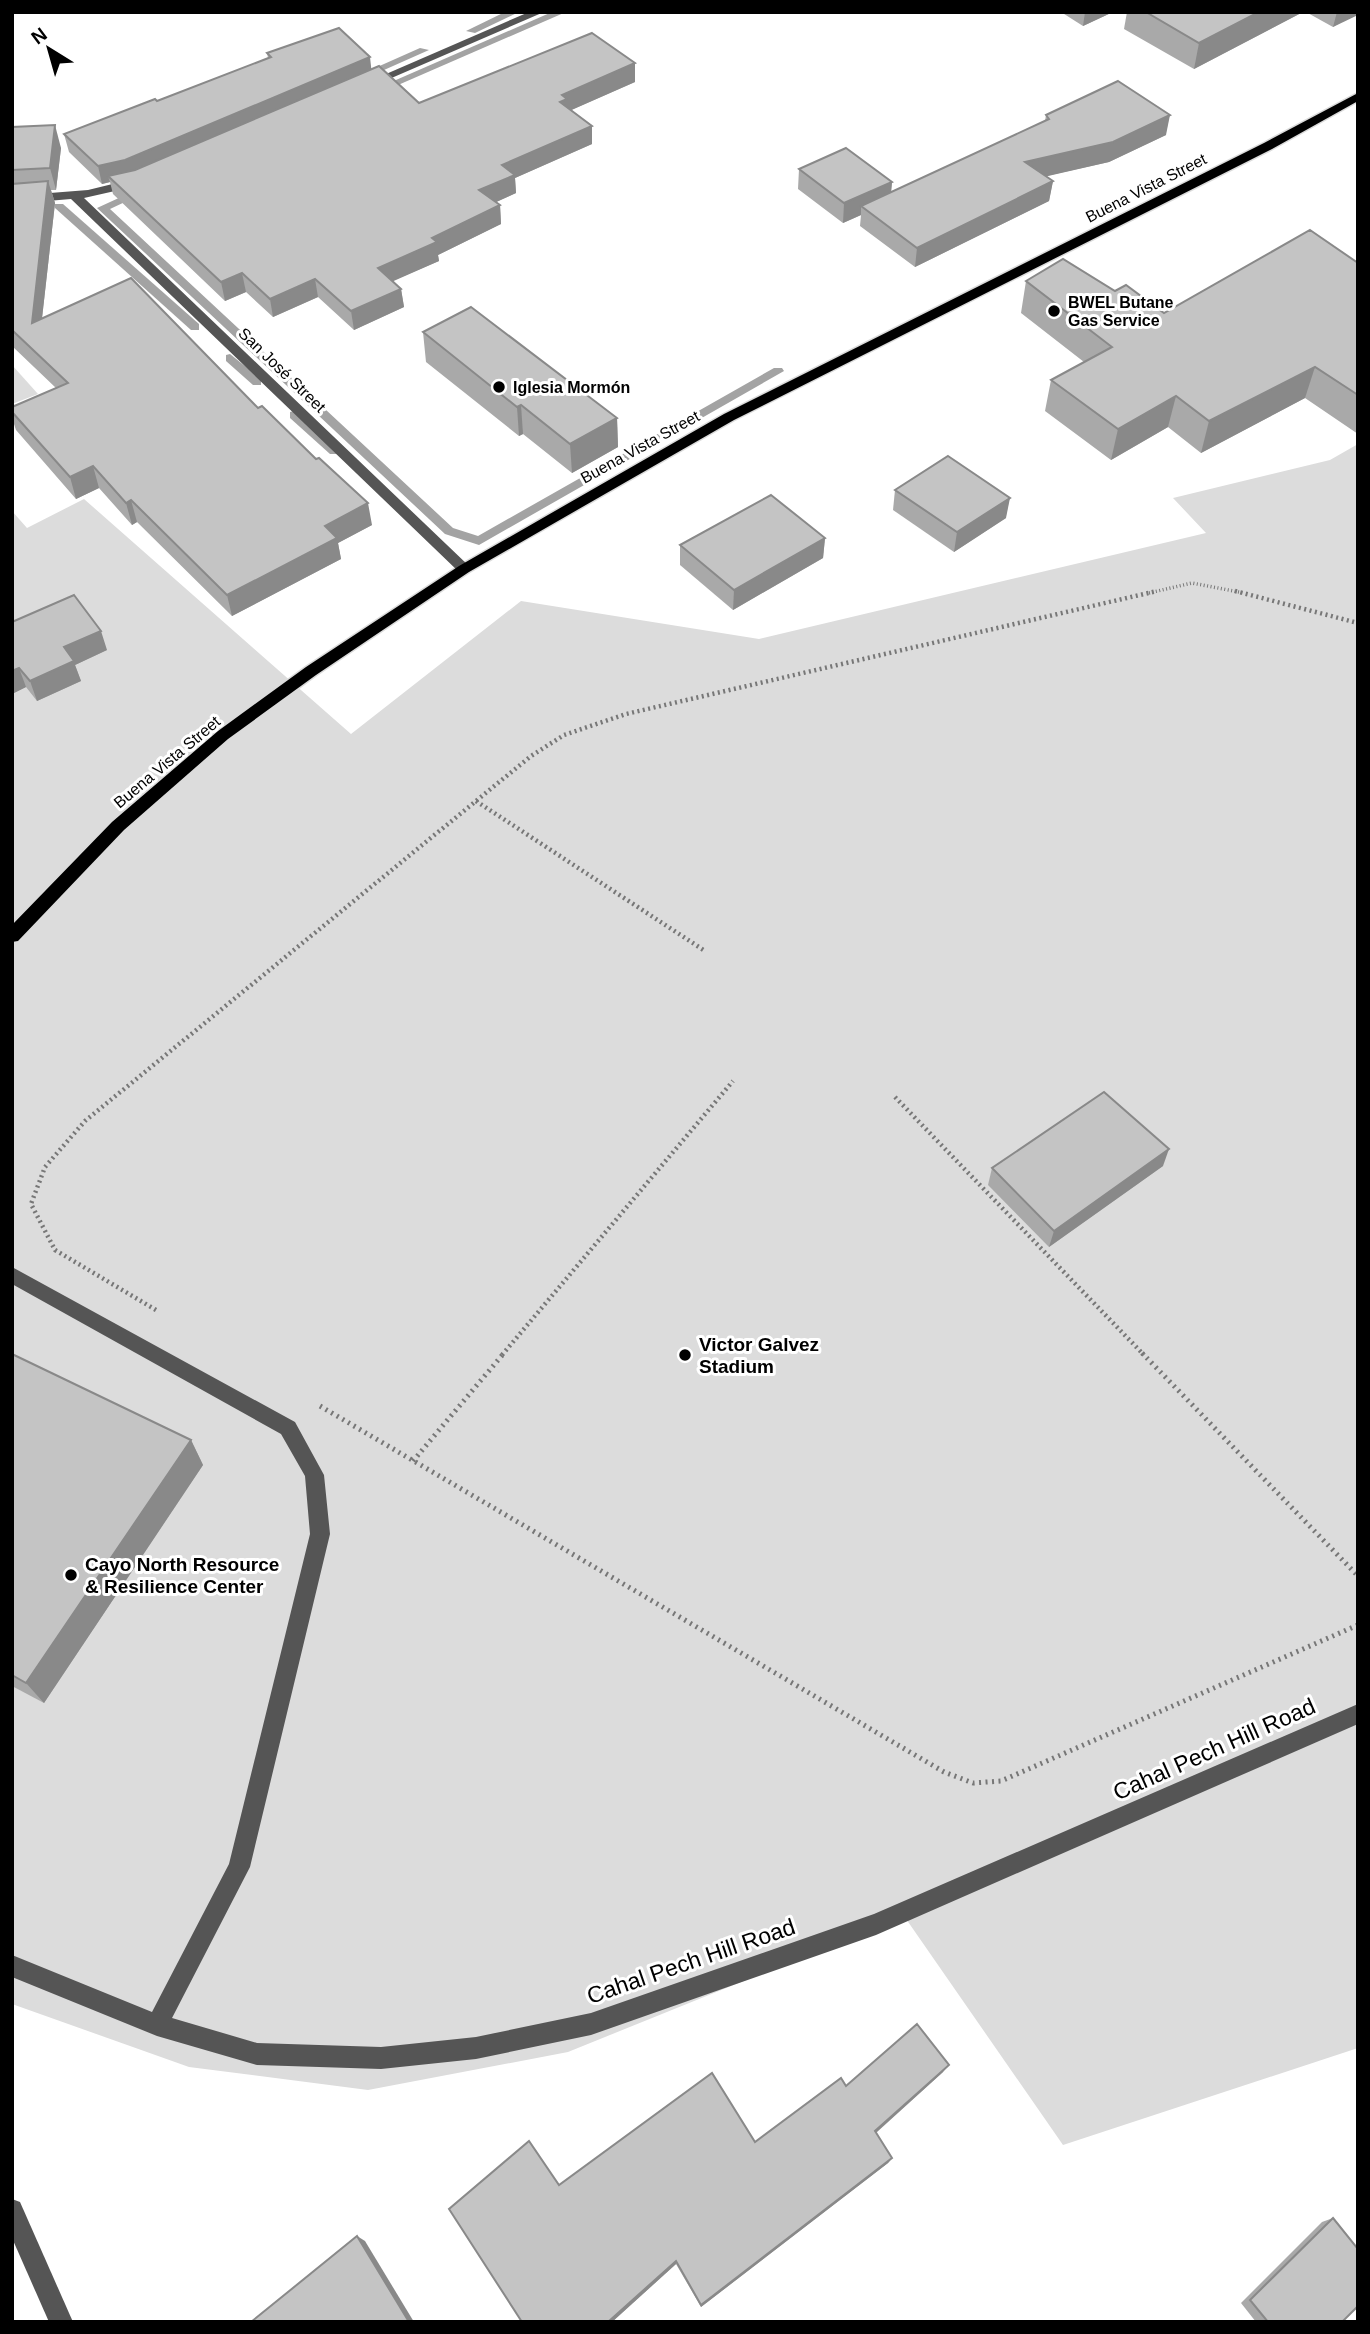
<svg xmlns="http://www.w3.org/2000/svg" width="1370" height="2334" font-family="Helvetica,sans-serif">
<rect width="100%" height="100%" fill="#fff"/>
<!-- green -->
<g fill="#dcdcdc">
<path d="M 12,365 L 38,394 L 12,404 Z"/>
<path d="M 1358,444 L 1358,2048 L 1063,2145 L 904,1916 L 568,2052 L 368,2090 L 189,2067 L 12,2004 L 12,511 L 27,528 L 84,499 L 351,734 L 521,601 L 759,639 L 1206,533 L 1173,498 L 1330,460 Z"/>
</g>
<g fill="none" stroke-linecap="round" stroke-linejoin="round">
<!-- stream -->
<g fill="#a3a3a3" fill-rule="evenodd">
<path d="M 505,12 L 519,12 L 475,33 L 466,31 Z"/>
<path d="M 552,12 L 566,12 L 382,92 L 373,90 Z"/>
<path d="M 420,48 L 429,50 L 366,78 L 357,76 Z"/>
<path d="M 134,191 L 144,193 L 110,209 L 453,528 L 478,536 L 774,368 L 782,368 L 784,371 L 479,545 L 445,534 L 97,208 Z"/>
<path d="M 55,204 L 63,204 L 199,324 L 199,330 L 191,330 L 55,208 Z"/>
<path d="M 230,354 L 261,379 L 261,385 L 253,385 L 226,361 L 226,355 Z"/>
<path d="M 294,411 L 338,448 L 338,454 L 330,454 L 290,418 L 290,412 Z"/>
</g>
<!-- major casing -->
<g stroke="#dbdbdb" stroke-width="3">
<path id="major" d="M 1358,93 L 1358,101 L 1272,149 L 734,420 L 469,572 L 316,675 L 228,739 L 124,830 L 18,941 L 12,942 L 12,925 L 112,822 L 218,731 L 306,667 L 459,566 L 724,414 L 1264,143 Z"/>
</g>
<!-- path-far2 -->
<path stroke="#777" stroke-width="3.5" stroke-dasharray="1 2.5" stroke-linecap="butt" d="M 1149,593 L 1192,583 L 1244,593"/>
<!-- path-far1 -->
<g stroke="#777" stroke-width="4.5" stroke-dasharray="2 3.5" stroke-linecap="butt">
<path d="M 1235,591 L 1358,623"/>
<path d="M 476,801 L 705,951"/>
<path d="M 895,1097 L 1144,1355"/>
<path d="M 156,1310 L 55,1250 L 31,1204 L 45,1167 L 85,1121 L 531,756 L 564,735 L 626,714 L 1157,591"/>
<path d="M 502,1355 L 733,1081"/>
</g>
<!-- path -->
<g stroke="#777" stroke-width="5" stroke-dasharray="2 4.5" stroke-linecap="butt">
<path d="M 1142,1353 L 1358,1576"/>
<path d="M 320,1406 L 944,1772 L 973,1783 L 1001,1781 L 1358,1625"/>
<path d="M 413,1461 L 504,1353"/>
</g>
<!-- minor -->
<g fill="#555" fill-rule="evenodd">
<path d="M 529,12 L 544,12 L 373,86 L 363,84 Z"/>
<path d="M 133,179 L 139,183 L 137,186 L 84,198 L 469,566 L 469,572 L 459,572 L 71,199 L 12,204 L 12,196 L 88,190 Z"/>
<path d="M 12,1267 L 295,1422 L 324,1475 L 330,1534 L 250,1867 L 172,2018 L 257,2043 L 381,2047 L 476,2037 L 591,2013 L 874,1914 L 1358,1704 L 1358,1724 L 876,1935 L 591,2035 L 476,2059 L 381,2069 L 257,2065 L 157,2036 L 12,1977 L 12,1955 L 152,2012 L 229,1864 L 310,1534 L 305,1476 L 281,1434 L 12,1284 Z"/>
<path d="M 12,2199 L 20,2202 L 73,2322 L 49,2322 L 12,2238 Z"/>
</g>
<!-- major -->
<use href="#major" fill="#000" fill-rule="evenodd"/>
</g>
<!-- wall -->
<g fill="#a9a9a9">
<path d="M 1061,12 L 1113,12 L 1083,26 Z"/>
<path d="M 1127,12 L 1303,12 L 1194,69 L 1124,29 Z"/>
<path d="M 1306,12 L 1358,12 L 1333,27 Z"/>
<path d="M 267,53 L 371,69 L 419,103 L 635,82 L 571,110 L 592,126 L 592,144 L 515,178 L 516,193 L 496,202 L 500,205 L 501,224 L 438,255 L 439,261 L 392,281 L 401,289 L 404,307 L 354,330 L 318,297 L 273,317 L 246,292 L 225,301 L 113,194 L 110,182 L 102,184 L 69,152 L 64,134 L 157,101 L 268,58 Z"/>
<path d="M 1046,115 L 1166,135 L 1109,162 L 1046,176 L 1053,181 L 1049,201 L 915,267 L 860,226 L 861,215 L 843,223 L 798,189 L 799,169 L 892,182 L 891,193 L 1045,121 Z"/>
<path d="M 12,127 L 61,148 L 56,190 L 51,190 L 55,203 L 42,318 L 372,525 L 338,543 L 341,559 L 232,616 L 137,522 L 132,525 L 99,488 L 76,499 L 16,430 L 12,418 L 12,407 L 56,388 L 12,346 Z"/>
<path d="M 1358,263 L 1358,434 L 1305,398 L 1201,453 L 1168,427 L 1111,460 L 1045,411 L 1051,380 L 1084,362 L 1021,313 L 1026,281 L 1115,291 L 1164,313 Z"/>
<path d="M 423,332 L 617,418 L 618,447 L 572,473 L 523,434 L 519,436 L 426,362 Z"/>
<path d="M 895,490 L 1006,518 L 954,552 L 893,510 Z"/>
<path d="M 825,538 L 823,558 L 733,610 L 680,565 L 680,545 Z"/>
<path d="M 12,622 L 107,650 L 75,665 L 81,681 L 37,701 L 26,687 L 12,694 Z"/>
<path d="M 1163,1166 L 1049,1247 L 988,1185 L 992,1168 Z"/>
<path d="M 12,1354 L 191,1440 L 203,1465 L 44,1703 L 12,1686 Z"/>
<path d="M 943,2072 L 876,2133 L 892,2158 L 888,2163 L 701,2307 L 676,2264 L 612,2322 L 559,2185 L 755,2142 L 846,2086 Z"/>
<path d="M 1333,2218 L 1342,2322 L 1256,2322 L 1241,2303 L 1322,2222 Z"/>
</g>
<!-- shaded-wall -->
<g fill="#898989">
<path d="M 1085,12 L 1113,12 L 1083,26 Z"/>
<path d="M 1259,12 L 1303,12 L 1194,69 L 1199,43 Z"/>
<path d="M 1337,12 L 1358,12 L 1358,15 L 1333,27 Z"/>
<path d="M 370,57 L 372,75 L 129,178 L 108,176 L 110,182 L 102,184 L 98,166 Z"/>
<path d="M 635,63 L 635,82 L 567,112 L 560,102 L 562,95 Z"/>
<path d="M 1170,115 L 1166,135 L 1109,162 L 1022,182 L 1025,162 Z"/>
<path d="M 55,125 L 61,148 L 56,190 L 50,168 Z"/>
<path d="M 592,126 L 592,144 L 515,178 L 516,193 L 481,209 L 479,190 L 502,165 Z"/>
<path d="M 48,181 L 55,203 L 39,345 L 32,323 Z"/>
<path d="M 1053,181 L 1049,201 L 915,267 L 917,248 Z"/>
<path d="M 892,182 L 890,202 L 861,206 L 861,215 L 843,223 L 844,203 Z"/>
<path d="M 500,205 L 501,224 L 438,255 L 439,261 L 380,287 L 378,268 L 432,238 Z"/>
<path d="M 242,273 L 246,292 L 225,301 L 221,282 Z"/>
<path d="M 315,279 L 318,297 L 273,317 L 270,299 Z"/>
<path d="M 401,289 L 404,307 L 354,330 L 351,311 Z"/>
<path d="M 1315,367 L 1305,398 L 1201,453 L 1209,421 Z"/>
<path d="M 1176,396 L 1168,427 L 1111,460 L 1118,429 Z"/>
<path d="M 521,405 L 523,434 L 519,436 L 517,407 Z"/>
<path d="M 617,418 L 618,447 L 572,473 L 570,444 Z"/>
<path d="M 93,466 L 99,488 L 76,499 L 70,477 Z"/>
<path d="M 1010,498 L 1006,518 L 954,552 L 957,532 Z"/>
<path d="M 131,500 L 137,522 L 132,525 L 126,503 Z"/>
<path d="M 368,503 L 372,525 L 338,543 L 341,559 L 232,616 L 227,595 L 325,526 Z"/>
<path d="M 825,538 L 823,558 L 733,610 L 734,590 Z"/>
<path d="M 101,631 L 107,650 L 75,665 L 81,681 L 37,701 L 30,681 L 64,647 Z"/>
<path d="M 19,668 L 26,687 L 12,694 L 12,671 Z"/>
<path d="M 1169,1149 L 1163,1166 L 1049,1247 L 1054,1231 Z"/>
<path d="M 191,1440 L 203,1465 L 44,1703 L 26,1683 Z"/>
<path d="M 949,2065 L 943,2072 L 871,2137 L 875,2131 Z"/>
<path d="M 892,2158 L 888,2163 L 701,2307 L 701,2305 Z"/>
<path d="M 357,2236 L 365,2241 L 414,2322 L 409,2322 Z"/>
<path d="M 676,2261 L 676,2264 L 612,2322 L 608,2322 Z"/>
</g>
<!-- building -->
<g fill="#c4c4c4" stroke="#898989" stroke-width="2">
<path d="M 1146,12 L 1259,12 L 1199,43 Z"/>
<path d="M 339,28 L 370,57 L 125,160 L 98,166 L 64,134 L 155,99 L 157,101 L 271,57 L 267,53 Z"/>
<path d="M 592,33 L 635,63 L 562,95 L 567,99 L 560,102 L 592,126 L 502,165 L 515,175 L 479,190 L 500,205 L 432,238 L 437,242 L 378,268 L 401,289 L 351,311 L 315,279 L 270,299 L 242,273 L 221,282 L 108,176 L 135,170 L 379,66 L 419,103 Z"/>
<path d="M 1118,81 L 1170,115 L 1113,142 L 1025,162 L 1053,181 L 917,248 L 861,206 L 1049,119 L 1046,115 Z"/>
<path d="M 55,125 L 50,168 L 12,170 L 12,127 Z"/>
<path d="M 846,148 L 892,182 L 844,203 L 799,169 Z"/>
<path d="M 48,181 L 32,323 L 131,278 L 258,408 L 262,406 L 316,459 L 319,458 L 368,503 L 325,526 L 337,538 L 227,595 L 131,500 L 126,503 L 93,466 L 70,477 L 12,412 L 12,407 L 68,383 L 12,330 L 12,184 Z"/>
<path d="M 1310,230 L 1358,263 L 1358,395 L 1315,367 L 1209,421 L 1176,396 L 1118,429 L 1051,380 L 1112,347 L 1026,281 L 1063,259 L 1115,291 L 1126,285 L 1164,313 Z"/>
<path d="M 471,307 L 617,418 L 570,444 L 521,405 L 517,407 L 423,332 Z"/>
<path d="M 948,456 L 1010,498 L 957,532 L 895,490 Z"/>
<path d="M 771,495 L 825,538 L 734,590 L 680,545 Z"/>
<path d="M 74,595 L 101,631 L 64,647 L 74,661 L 30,681 L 19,668 L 12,671 L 12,622 Z"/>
<path d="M 1104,1092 L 1169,1149 L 1054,1231 L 992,1168 Z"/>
<path d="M 12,1354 L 191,1440 L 26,1683 L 12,1675 Z"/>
<path d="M 917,2024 L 949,2065 L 875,2131 L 892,2158 L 701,2305 L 676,2261 L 608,2322 L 522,2322 L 449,2209 L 529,2141 L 559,2185 L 712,2073 L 755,2142 L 841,2078 L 846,2086 Z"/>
<path d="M 1333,2218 L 1358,2249 L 1358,2306 L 1342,2322 L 1268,2322 L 1250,2300 Z"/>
<path d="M 357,2236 L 409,2322 L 251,2322 Z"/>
</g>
<!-- markers -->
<g fill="#000" stroke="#fff" stroke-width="2.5">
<circle cx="1054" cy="311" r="7"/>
<circle cx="499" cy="387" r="7"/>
<circle cx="685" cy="1355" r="7"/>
<circle cx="71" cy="1575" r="7"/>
</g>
<g text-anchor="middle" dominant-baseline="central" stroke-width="6" stroke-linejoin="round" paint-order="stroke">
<!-- far-street labels -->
<g font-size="16" fill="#000" stroke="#fff">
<text transform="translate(1146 188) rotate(-27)">Buena Vista Street</text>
<text transform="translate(282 370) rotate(44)">San José Street</text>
<text transform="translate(640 447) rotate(-29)">Buena Vista Street</text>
<text transform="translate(167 762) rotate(-40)">Buena Vista Street</text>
</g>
<!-- far-poi labels -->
<g font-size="16" font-weight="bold" fill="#000" stroke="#fff" text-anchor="start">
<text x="1068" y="302">BWEL Butane<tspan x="1068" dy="18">Gas Service</tspan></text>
<text x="513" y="387">Iglesia Mormón</text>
</g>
<!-- poi labels -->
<g font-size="19" font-weight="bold" fill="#000" stroke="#fff" text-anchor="start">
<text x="699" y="1344">Victor Galvez<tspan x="699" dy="22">Stadium</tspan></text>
<text x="85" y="1564">Cayo North Resource<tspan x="85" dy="22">&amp; Resilience Center</tspan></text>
</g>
<!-- near-street labels -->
<g font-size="23" fill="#000" stroke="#fff">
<text transform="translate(1214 1749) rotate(-24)">Cahal Pech Hill Road</text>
<text transform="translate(691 1961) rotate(-19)">Cahal Pech Hill Road</text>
</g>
</g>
<!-- border -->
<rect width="1370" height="2334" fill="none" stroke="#000000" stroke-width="28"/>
<!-- north arrow -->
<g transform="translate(49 49) rotate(323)" stroke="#ffffff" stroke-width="5" paint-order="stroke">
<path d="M0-5L12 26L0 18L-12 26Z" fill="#000000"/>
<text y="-10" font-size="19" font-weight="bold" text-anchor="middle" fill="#000000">N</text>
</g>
</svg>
